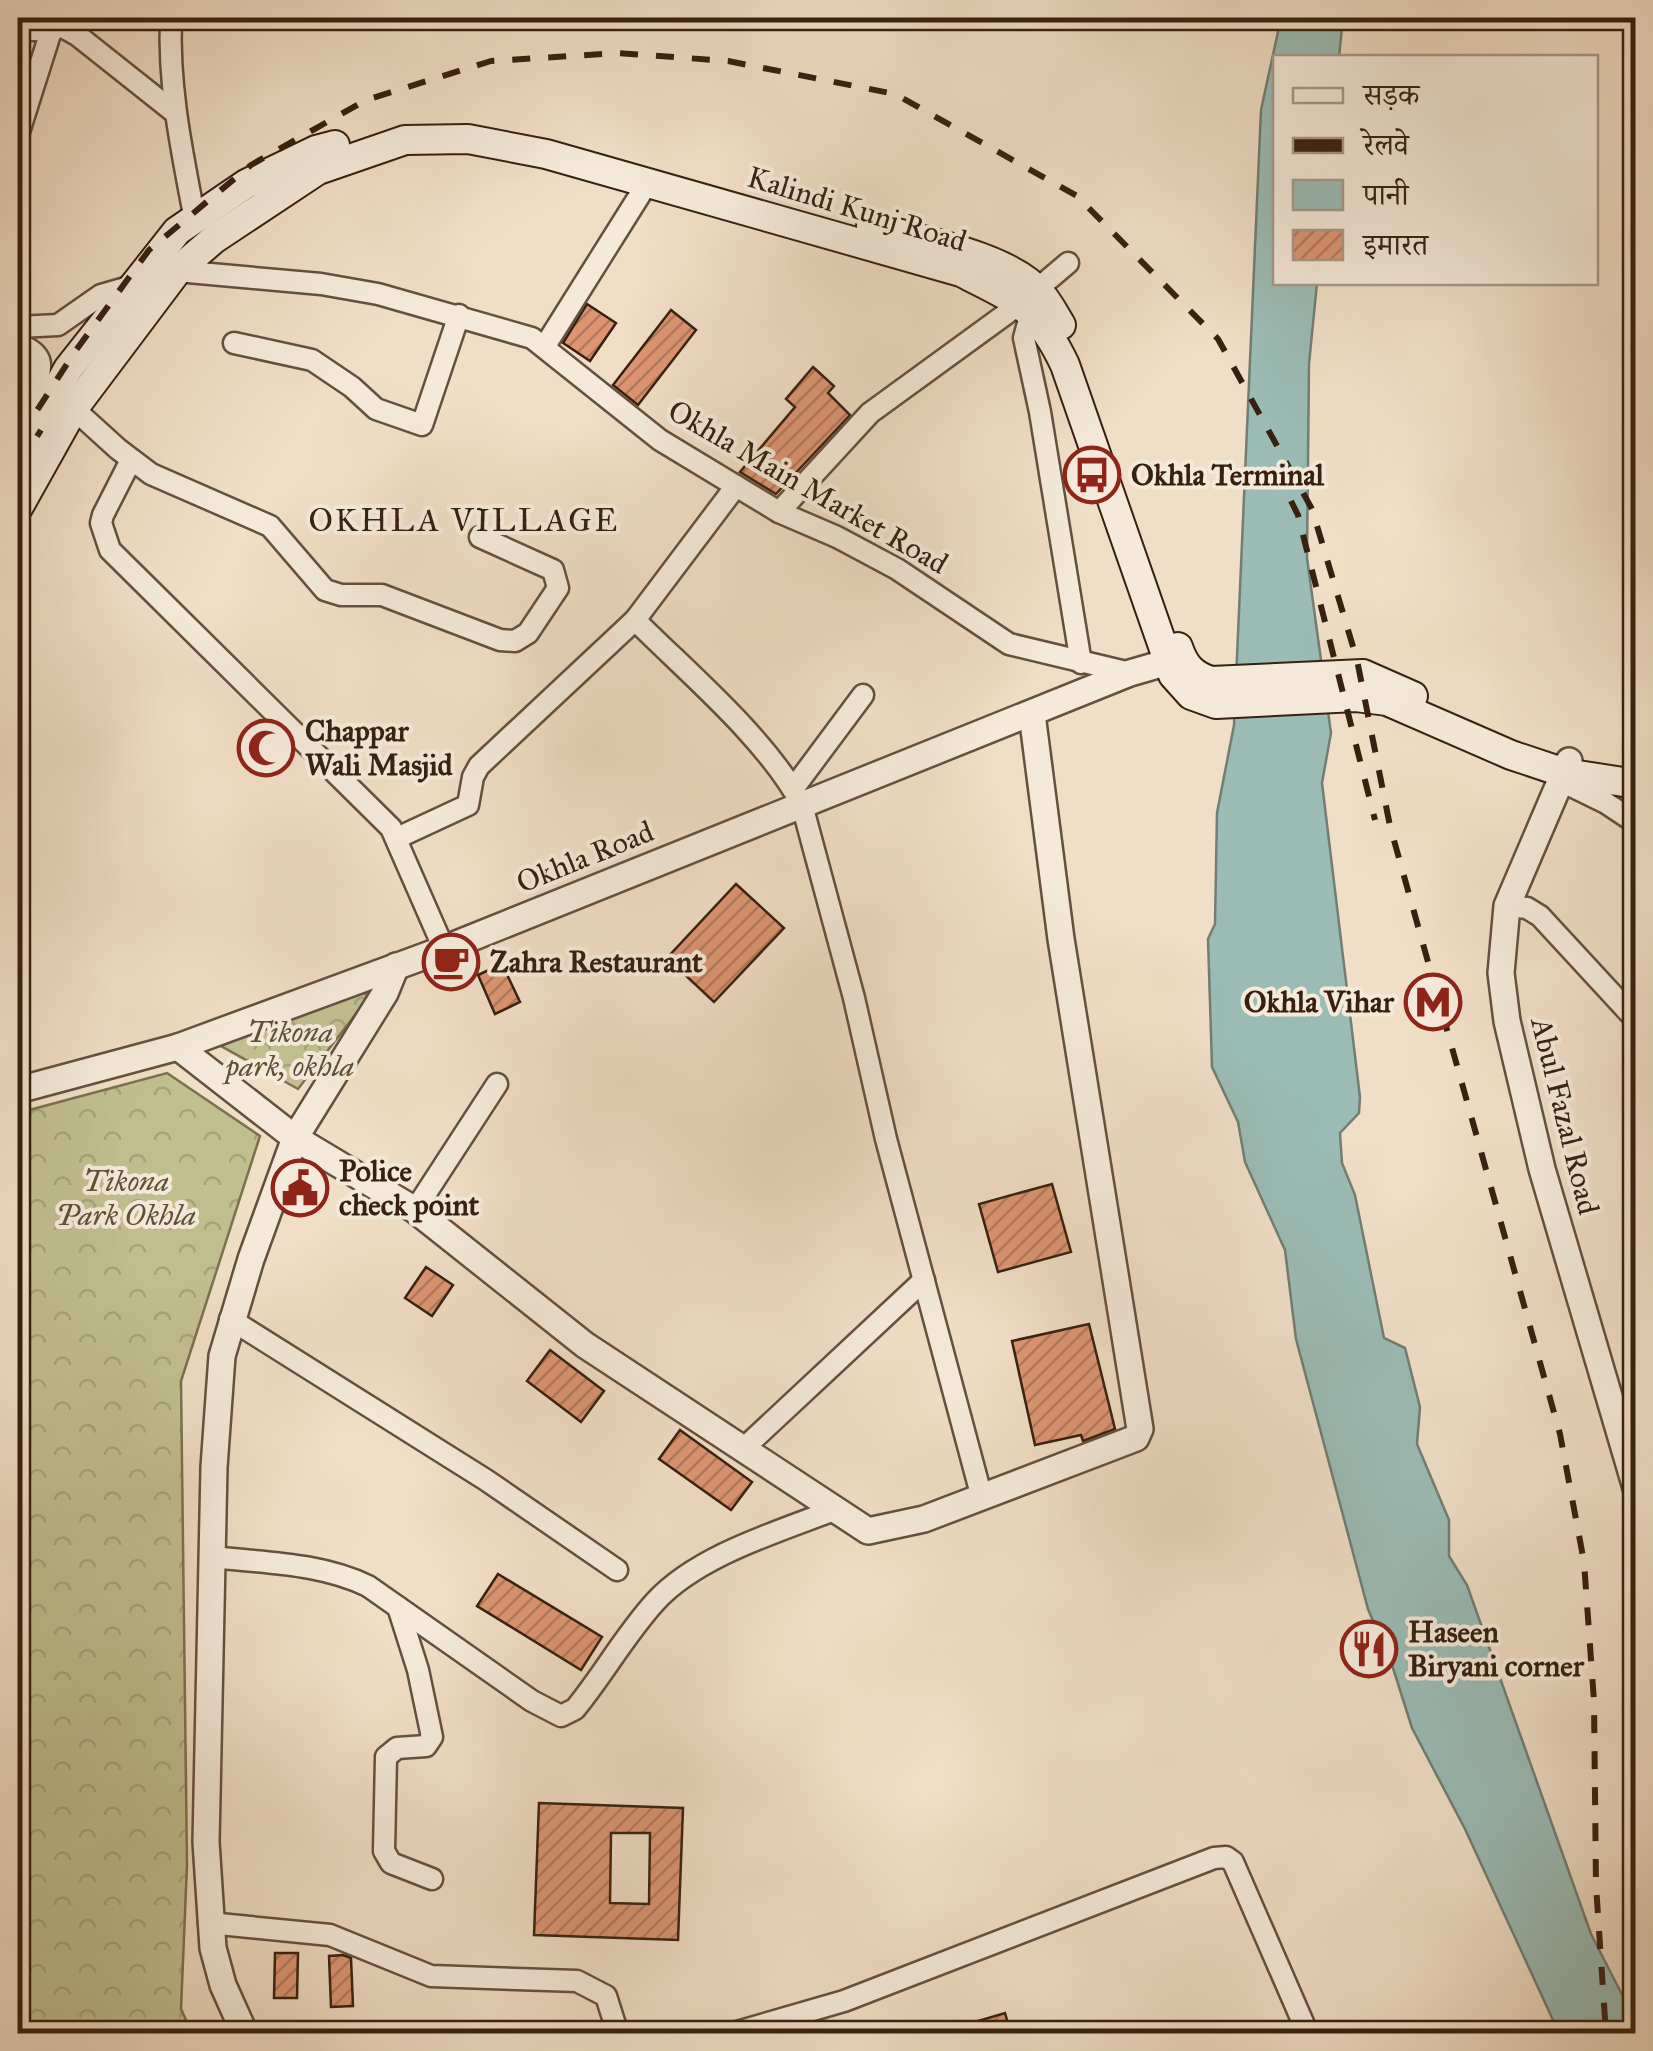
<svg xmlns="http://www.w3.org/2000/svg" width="1653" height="2051" font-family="'IM FELL Great Primer','Noto Serif Devanagari',serif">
<defs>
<pattern id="forest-crowns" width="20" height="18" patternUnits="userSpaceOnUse" patternTransform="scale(2.5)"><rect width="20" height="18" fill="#c1bf90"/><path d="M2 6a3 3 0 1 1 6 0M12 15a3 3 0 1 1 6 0" fill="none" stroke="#a6a47b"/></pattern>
<pattern id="building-hatch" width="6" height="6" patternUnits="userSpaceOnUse" patternTransform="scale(2.5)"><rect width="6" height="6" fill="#dd9573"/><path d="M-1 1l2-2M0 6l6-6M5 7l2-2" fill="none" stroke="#b4795d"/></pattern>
</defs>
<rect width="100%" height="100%" fill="#f0dec6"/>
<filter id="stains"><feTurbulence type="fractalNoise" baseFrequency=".002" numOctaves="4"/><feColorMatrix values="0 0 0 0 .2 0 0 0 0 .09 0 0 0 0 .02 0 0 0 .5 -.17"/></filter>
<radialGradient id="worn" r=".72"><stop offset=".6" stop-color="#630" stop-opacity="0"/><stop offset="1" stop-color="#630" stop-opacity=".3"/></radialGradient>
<!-- forest -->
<g fill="url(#forest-crowns)" stroke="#7c7050" stroke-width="2.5">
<path d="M 354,984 L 369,997 L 298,1089 L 221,1046 Z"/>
<path d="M 167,1073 L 260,1136 L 181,1381 L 187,1865 L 181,2009 L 192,2033 L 18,2033 L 18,1113 Z"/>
</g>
<!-- water -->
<path fill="#9abcb5" stroke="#727e73" stroke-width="2.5" d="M 1281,18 L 1343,18 L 1339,57 L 1276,58 L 1276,282 L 1317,283 L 1309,364 L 1307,558 L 1331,733 L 1322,783 L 1360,1097 L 1359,1113 L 1340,1133 L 1342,1163 L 1355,1195 L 1384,1338 L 1405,1348 L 1420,1407 L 1417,1444 L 1449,1520 L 1449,1556 L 1467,1585 L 1591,1934 L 1635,2020 L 1635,2033 L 1559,2033 L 1465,1829 L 1412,1728 L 1393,1668 L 1368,1609 L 1296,1339 L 1285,1250 L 1245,1162 L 1238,1122 L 1212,1067 L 1208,939 L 1215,924 L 1217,813 L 1234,725 L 1261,110 Z"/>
<!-- building -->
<g fill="url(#building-hatch)" stroke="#372010" stroke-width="2.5" fill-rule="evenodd">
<path d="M 587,304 L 616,323 L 590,361 L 563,343 Z"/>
<path d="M 671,310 L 696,330 L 638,405 L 613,385 Z"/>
<path d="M 813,367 L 834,386 L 828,393 L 850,415 L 776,494 L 740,472 L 795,407 L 786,399 Z"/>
<path d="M 736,884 L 784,928 L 714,1002 L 667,958 Z"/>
<path d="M 502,964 L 520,1002 L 495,1014 L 478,975 Z"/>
<path d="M 1052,1184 L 1071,1252 L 998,1272 L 979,1204 Z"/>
<path d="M 426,1267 L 453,1285 L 432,1316 L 405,1298 Z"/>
<path d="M 1089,1324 L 1115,1429 L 1083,1441 L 1081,1435 L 1035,1445 L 1012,1341 Z"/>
<path d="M 550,1350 L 604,1391 L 581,1422 L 527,1381 Z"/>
<path d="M 680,1430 L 752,1482 L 731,1510 L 659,1459 Z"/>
<path d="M 498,1574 L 602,1637 L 581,1670 L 477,1606 Z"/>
<path d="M 539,1803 L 683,1808 L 678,1940 L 534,1935 ZM 611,1833 L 650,1833 L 649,1904 L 610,1903 Z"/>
<path d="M 275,1953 L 298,1953 L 297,1998 L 274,1998 Z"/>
<path d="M 343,1955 L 351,1958 L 353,2006 L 331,2007 L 329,1956 Z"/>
<path d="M 1005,2013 L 1011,2034 L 951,2034 L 951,2029 Z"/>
</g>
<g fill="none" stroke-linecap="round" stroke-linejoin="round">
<!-- minor casing -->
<g stroke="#65503e" stroke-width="25">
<g id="minor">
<path d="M 171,18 C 168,87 182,152 195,220"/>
<path d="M 18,29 L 51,31"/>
<path d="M 18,135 L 51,31 L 61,26 L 77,35 L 174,112"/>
<path d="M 177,271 L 321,284 L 378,294 L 532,338 L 660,440 L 779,512 L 837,537 L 897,569 L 1009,644 L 1130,673"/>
<path d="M 1031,312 L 1024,338 L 1040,412 L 1081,663"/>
<path d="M 18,327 L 58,325 L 101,295 L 132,286"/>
<path d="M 234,343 L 312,360 L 352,387 L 376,409 L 422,425 L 459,315"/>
<path d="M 18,344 C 68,362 15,390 33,431"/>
<path d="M 545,346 L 648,182"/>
<path d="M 64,400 L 118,449 L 151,474 L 270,526 L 325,590 L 341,595 L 382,595 L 500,640 L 515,641 L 528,633 L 558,588 L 553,570 L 480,537"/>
<path d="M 131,460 L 103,515 L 101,523 L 110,550 L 391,828 L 444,949"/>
<path d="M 779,512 L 870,413 L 1021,303 L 1068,263"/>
<path d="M 635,620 C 689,674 766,738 802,805 L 854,998 L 886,1139 L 982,1498"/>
<path d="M 1561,781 L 1606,803 L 1636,823"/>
<path d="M 793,789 L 863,695"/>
<path d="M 397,838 L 468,805 L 473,777 L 479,766 L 635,620 L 736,486"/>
<path d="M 1507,906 L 1527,908 L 1540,916 L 1636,1020"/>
<path d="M 415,1210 L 497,1084"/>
<path d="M 230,1319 L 486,1480 L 617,1570"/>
<path d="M 743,1449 L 924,1280"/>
<path d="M 213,1557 C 266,1563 320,1563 368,1586 L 532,1701 L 561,1716 L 575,1709 C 603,1675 625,1635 655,1602 C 697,1556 777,1532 834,1510"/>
<path d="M 398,1607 L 418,1670 L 432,1737 L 426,1746 L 397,1748 L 386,1757 L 384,1851 L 391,1863 L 432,1879"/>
<path d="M 209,1923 L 330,1935 L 431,1976 L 577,1981 L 606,1996 L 618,2034"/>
<path d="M 730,2034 L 844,2001 L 1214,1858 L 1226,1857 L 1233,1862 L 1308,2034"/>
</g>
</g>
<!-- tertiary casing -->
<g stroke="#65503e" stroke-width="30">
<g id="tertiary">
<path d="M 1569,761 L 1507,906 L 1501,973 L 1507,1021 L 1542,1169 L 1636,1488"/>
<path d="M 178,1047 L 295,1138 L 415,1210 L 585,1345 L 868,1531 L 924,1519 L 1136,1438 L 1140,1429 L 1061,939 L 1032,714"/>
<path d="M 18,1090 L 178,1047 L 444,949 L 1130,673 L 1168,662"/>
<path d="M 245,2034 L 223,1985 L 213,1948 L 206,1842 L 214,1467 L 222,1356 L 251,1259 L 295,1138 L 385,993 L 396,966"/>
</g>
</g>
<!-- secondary casing -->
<g stroke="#372010" stroke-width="32">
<g id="secondary">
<path d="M 871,226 C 915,239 1011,257 1039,292 C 1048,301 1054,314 1061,325"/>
<path d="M 18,459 L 68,369 L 177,231 L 246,184 L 316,150 L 335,145"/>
<path d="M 18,508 L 74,408 L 177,271 L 214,239 L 318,170 L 405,140 L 468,139 L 546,154 L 961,272 C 1016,300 1038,307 1065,365 L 1173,675 L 1191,695 L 1216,704 L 1356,697 L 1387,701 L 1511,755 L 1565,773 L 1636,784"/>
<path d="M 1178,647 C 1184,665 1192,675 1211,681 L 1363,674 L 1413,696"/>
</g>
</g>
<!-- minor -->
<use href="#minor" stroke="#f5eada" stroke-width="20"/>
<!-- tertiary -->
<use href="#tertiary" stroke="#f5eada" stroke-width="25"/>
<!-- secondary -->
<use href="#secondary" stroke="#f5eada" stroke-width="28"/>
<!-- rail -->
<g stroke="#372010" stroke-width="6" stroke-dasharray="18 18" stroke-linecap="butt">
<path d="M 18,440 L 74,353 L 149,250 L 251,165 L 366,100 L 491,61 L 618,53 L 728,61 L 895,94 L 1077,196 L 1218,339 L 1312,509 L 1357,660 L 1390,826 L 1560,1434 L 1584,1562 L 1594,1701 L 1596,1885 L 1606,2034"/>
<path d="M 18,467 L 41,430"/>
<path d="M 1291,501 L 1298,515 L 1375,820"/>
</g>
</g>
<!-- icons -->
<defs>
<g id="bus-ring" transform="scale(2.875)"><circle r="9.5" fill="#f5eada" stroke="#8f2418" stroke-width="1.5"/><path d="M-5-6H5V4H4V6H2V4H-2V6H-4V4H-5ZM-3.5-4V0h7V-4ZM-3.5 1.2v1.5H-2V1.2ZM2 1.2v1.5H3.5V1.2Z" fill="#8f2418"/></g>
<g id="mosque-ring" transform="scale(2.875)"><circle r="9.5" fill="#f5eada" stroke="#8f2418" stroke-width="1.5"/><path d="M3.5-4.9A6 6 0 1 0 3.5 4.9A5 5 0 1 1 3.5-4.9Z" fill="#8f2418"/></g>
<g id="cafe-ring" transform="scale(2.875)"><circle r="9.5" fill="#f5eada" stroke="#8f2418" stroke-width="1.5"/><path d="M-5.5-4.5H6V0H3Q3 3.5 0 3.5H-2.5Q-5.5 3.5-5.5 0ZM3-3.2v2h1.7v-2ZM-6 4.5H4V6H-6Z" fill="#8f2418"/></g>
<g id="metro-ring" transform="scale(2.875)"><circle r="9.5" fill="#f5eada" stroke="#8f2418" stroke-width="1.5"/><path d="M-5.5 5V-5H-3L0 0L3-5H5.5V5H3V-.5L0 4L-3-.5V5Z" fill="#8f2418"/></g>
<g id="civic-ring" transform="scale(2.875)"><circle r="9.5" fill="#f5eada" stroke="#8f2418" stroke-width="1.5"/><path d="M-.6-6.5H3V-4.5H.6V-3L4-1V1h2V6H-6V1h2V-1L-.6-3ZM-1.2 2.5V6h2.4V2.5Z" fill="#8f2418"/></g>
<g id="restaurant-ring" transform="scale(2.875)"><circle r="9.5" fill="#f5eada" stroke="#8f2418" stroke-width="1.5"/><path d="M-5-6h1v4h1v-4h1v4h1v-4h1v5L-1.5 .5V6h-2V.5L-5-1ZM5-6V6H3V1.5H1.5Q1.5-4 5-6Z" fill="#8f2418"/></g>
</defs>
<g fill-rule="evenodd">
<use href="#bus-ring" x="1092" y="475"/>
<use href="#mosque-ring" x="266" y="748"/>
<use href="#cafe-ring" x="451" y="962"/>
<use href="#metro-ring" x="1433" y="1002"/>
<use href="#civic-ring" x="300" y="1188"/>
<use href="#restaurant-ring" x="1369" y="1649"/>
</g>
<g text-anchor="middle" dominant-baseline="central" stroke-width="8" stroke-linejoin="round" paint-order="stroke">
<!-- street labels -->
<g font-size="30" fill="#372010" stroke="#f5eada">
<text transform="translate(857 209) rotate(17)">Kalindi Kunj Road</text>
<text transform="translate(808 487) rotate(30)">Okhla Main Market Road</text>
<text transform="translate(585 857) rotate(-22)">Okhla Road</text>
<text transform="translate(1565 1116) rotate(76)">Abul Fazal Road</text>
</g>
<!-- poi labels -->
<g font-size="30" font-weight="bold" fill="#372010" stroke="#f5eada" text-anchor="start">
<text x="1131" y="475">Okhla Terminal</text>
<text x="305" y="731">Chappar<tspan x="305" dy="34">Wali Masjid</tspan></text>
<text x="490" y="962">Zahra Restaurant</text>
<text x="1394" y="1002" text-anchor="end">Okhla Vihar</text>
<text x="339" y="1171">Police<tspan x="339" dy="34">check point</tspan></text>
<text x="1408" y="1632">Haseen<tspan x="1408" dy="34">Biryani corner</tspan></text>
</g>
<!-- park labels -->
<g font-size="30" font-style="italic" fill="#605036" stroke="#f5eada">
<text x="290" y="1032">Tikona<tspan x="290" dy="34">park, okhla</tspan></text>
<text x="126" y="1181">Tikona<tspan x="126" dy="34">Park Okhla</tspan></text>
</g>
<!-- neighbourhood labels -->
<g font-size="32" letter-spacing="2.5" fill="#372010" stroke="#f5eada">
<text x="464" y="520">OKHLA VILLAGE</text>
</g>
</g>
<!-- margin -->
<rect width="1653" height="2051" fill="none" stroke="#f0dec6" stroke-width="60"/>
<rect x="20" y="20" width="1613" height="2011" fill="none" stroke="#372010" stroke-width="5"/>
<rect x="30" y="30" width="1593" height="1991" fill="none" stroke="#372010" stroke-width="2.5"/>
<!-- legend -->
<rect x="1273" y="55" width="325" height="230" fill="#f5eada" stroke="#a99989" stroke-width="2.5"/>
<rect x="1293" y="88" width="50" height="15" fill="#f5eada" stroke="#a99989" stroke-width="2.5"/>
<text x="1363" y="105" font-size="30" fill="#372010">सड़क</text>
<rect x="1293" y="138" width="50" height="15" fill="#372010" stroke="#a99989" stroke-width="2.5"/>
<text x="1363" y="155" font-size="30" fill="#372010">रेलवे</text>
<rect x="1293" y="180" width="50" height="30" fill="#9abcb5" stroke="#a99989" stroke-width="2.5"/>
<text x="1363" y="205" font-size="30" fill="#372010">पानी</text>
<rect x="1293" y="230" width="50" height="30" fill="url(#building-hatch)" stroke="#a99989" stroke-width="2.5"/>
<text x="1363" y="255" font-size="30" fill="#372010">इमारत</text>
<rect width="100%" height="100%" filter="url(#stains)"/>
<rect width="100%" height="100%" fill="url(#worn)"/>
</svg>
